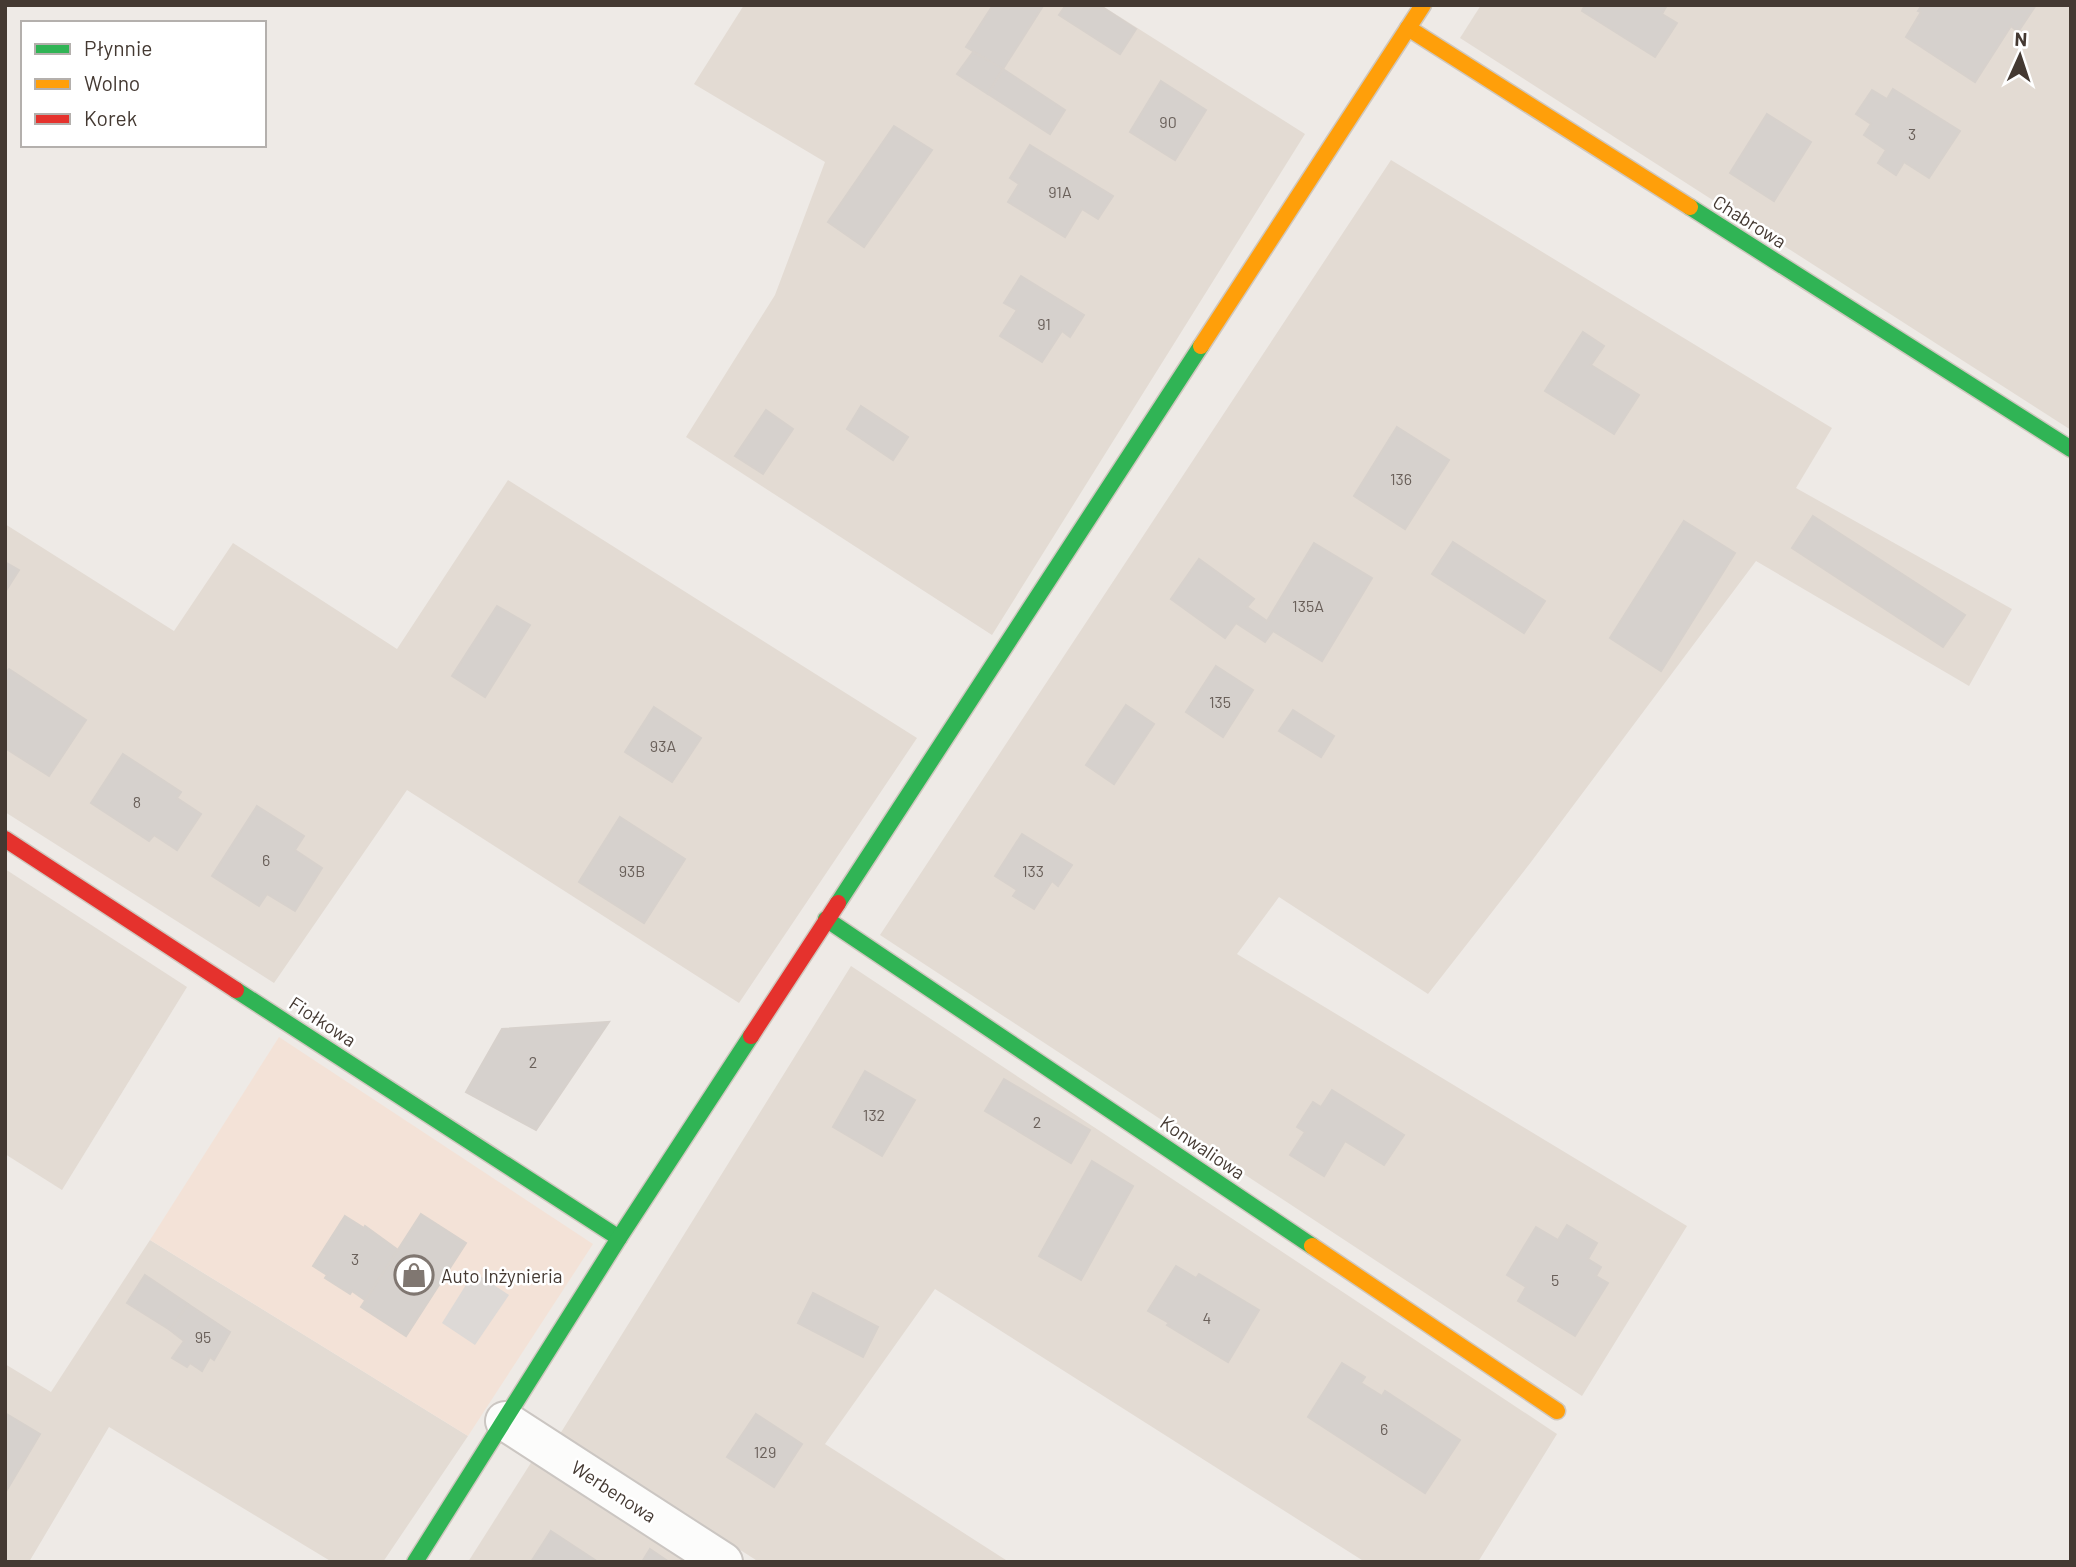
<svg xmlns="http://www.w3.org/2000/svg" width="2076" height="1567" font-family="Barlow,sans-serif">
<rect width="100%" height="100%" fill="#eeeae6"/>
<!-- residential -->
<g fill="#e3dbd3">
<path d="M 744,5 L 1101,5 L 1305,134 L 992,635 L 686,437 L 775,295 L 825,162 L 694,84 Z"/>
<path d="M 1481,5 L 2071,5 L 2071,430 L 1460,38 Z"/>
<path d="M 1391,160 L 1832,428 L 1796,488 L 2012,609 L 1969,686 L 1756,561 L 1531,862 L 1428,994 L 1279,897 L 1237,954 L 1687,1226 L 1582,1396 L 880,935 Z"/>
<path d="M 508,480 L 917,738 L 739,1003 L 407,790 L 274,983 L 5,812 L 5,524 L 174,631 L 233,543 L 397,649 Z"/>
<path d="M 5,869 L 187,987 L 62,1190 L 5,1154 Z"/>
<path d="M 851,966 L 1557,1434 L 1478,1562 L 1365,1562 L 935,1289 L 825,1444 L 1009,1562 L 759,1562 L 560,1434 Z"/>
<path d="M 150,1240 L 468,1436 L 383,1562 L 332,1562 L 109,1427 L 29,1562 L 5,1562 L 5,1364 L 51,1392 Z"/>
<path d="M 534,1458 L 691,1562 L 468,1562 Z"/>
</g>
<!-- commercial -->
<path fill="#f3e2d7" d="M 279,1037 L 593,1244 L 468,1436 L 150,1240 Z"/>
<!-- parking -->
<path fill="#ddd9d6" d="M 474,1272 L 509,1295 L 475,1345 L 442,1323 Z"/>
<!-- building -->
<g fill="#d6d1cd" stroke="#d7d1cc" stroke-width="2">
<path d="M 993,5 L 1043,6 L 1003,69 L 966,47 Z"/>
<path d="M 1066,5 L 1099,5 L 1136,29 L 1120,54 L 1059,15 Z"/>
<path d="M 1585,5 L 1667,5 L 1662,14 L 1677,23 L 1655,57 L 1582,11 Z"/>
<path d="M 1922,5 L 2036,5 L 2018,32 L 2011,26 L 1975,82 L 1906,37 L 1921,12 L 1918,11 Z"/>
<path d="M 973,52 L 1003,69 L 988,94 L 957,74 Z"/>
<path d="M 1003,69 L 1065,110 L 1050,134 L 988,94 Z"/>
<path d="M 1161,81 L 1206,110 L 1175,160 L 1130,132 Z"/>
<path d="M 1893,89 L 1960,131 L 1929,178 L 1904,162 L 1896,175 L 1878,163 L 1886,150 L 1864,135 L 1871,124 L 1856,114 L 1872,90 L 1887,99 Z"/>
<path d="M 1767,114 L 1811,142 L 1774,201 L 1730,173 Z"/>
<path d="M 894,126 L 932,150 L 864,247 L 828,222 Z"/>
<path d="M 1030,145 L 1113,196 L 1098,219 L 1082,209 L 1065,237 L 1008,202 L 1019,184 L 1010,178 Z"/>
<path d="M 1021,276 L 1084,315 L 1070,337 L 1062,331 L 1042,362 L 1000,336 L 1017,310 L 1004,303 Z"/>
<path d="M 1583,332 L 1604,346 L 1591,365 L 1639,395 L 1614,434 L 1545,391 Z"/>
<path d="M 861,406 L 908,437 L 893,460 L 847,429 Z"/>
<path d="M 766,410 L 793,429 L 763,474 L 735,456 Z"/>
<path d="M 1397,427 L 1449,460 L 1405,529 L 1354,496 Z"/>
<path d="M 1813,516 L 1965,615 L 1943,647 L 1792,548 Z"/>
<path d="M 1684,521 L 1735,553 L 1661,671 L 1610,638 Z"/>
<path d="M 1453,542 L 1545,601 L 1524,633 L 1432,574 Z"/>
<path d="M 1314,543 L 1372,578 L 1322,661 L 1273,631 L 1265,642 L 1236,623 L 1225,638 L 1171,599 L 1199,559 L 1254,599 L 1247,607 L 1267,621 Z"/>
<path d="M 5,562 L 19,570 L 5,592 Z"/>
<path d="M 497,606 L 530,625 L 485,697 L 452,676 Z"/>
<path d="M 1216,666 L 1253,690 L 1223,737 L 1186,712 Z"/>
<path d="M 9,669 L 86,720 L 49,776 L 5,748 L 5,674 Z"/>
<path d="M 1126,705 L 1154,724 L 1114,784 L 1086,765 Z"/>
<path d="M 654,707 L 701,738 L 672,782 L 625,752 Z"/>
<path d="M 1293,710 L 1334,736 L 1321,757 L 1279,731 Z"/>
<path d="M 123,754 L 181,792 L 177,798 L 201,814 L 177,850 L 154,835 L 149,841 L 91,803 Z"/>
<path d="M 257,806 L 304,836 L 295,850 L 322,868 L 295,911 L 267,894 L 259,906 L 212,876 Z"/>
<path d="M 620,817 L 685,859 L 644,923 L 579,882 Z"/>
<path d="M 1022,834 L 1072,865 L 1058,886 L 1052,881 L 1034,909 L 1013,896 L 1017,890 L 995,876 Z"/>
<path d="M 609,1022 L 536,1130 L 466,1092 L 502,1029 Z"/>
<path d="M 865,1071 L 915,1100 L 882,1156 L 833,1127 Z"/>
<path d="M 1004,1079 L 1090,1130 L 1071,1163 L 985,1111 Z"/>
<path d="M 1332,1090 L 1404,1135 L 1384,1165 L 1345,1141 L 1324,1176 L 1290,1155 L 1305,1132 L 1297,1127 L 1313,1102 L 1321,1107 Z"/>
<path d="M 1092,1161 L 1133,1186 L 1081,1280 L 1039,1256 Z"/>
<path d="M 421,1214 L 466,1243 L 406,1336 L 361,1307 Z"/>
<path d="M 345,1216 L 364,1228 L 365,1226 L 398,1250 L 365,1300 L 352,1291 L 350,1294 L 325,1278 L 327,1275 L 313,1266 Z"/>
<path d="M 1567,1225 L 1597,1243 L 1588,1259 L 1601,1267 L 1596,1276 L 1608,1283 L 1575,1336 L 1518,1301 L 1526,1287 L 1507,1275 L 1536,1227 L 1558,1240 Z"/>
<path d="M 1176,1266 L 1196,1278 L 1199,1274 L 1259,1310 L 1228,1362 L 1167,1325 L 1169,1323 L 1148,1311 Z"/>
<path d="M 145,1275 L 188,1304 L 170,1330 L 127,1303 Z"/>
<path d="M 813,1293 L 878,1327 L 863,1357 L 798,1323 Z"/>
<path d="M 188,1304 L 230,1332 L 214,1360 L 210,1357 L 202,1371 L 190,1363 L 187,1367 L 172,1358 L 184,1341 L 170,1330 Z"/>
<path d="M 1342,1363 L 1365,1377 L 1361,1383 L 1382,1396 L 1385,1391 L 1460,1440 L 1425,1493 L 1308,1417 Z"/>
<path d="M 5,1413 L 40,1434 L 5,1493 Z"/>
<path d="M 756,1414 L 802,1444 L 774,1487 L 727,1457 Z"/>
<path d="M 551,1531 L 598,1562 L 531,1562 Z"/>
<path d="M 650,1549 L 669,1562 L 642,1562 Z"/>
</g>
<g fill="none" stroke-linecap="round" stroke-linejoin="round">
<!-- street casing -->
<g stroke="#cbc6c2" stroke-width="42">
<path id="street" d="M 505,1421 L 723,1562"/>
</g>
<!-- fast casing -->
<g stroke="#cfc7be" stroke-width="19">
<g id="fast">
<path d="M 1690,207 L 2071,449"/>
<path d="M 838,903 L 1201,346"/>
<path d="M 826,919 L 1312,1246"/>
<path d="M 236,990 L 619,1238"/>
<path d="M 415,1562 L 619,1238 L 751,1036"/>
</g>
</g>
<!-- slow casing -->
<g stroke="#cfc7be" stroke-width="19">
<g id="slow">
<path d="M 1408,28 L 1690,207"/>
<path d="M 1201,346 L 1423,5"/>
<path d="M 1312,1246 L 1557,1411"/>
</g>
</g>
<!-- jam casing -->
<g stroke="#cfc7be" stroke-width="19">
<g id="jam">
<path d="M 5,839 L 236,990"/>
<path d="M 751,1036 L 838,903"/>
</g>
</g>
<!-- street -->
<use href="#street" stroke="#fcfcfb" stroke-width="38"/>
<!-- fast -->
<use href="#fast" stroke="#30b455" stroke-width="16"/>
<!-- slow -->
<use href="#slow" stroke="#ff9f0a" stroke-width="16"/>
<!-- jam -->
<use href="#jam" stroke="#e5322d" stroke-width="16"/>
</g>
<!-- icons -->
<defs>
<g id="shop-ring" transform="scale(2.0125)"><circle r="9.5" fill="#fff" stroke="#807771" stroke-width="1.5"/><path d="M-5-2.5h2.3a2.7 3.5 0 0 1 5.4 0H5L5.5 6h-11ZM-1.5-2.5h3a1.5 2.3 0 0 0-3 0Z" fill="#807771"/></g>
</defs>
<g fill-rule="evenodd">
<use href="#shop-ring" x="414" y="1275"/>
</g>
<g text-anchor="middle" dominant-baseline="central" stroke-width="5" stroke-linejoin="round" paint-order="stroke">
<!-- number labels -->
<g font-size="16" fill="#6a605a">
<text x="1168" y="121">90</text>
<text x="1912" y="133">3</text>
<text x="1060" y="191">91A</text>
<text x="1044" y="323">91</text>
<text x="1401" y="478">136</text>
<text x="1308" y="605">135A</text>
<text x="1220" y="701">135</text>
<text x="663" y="745">93A</text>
<text x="137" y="801">8</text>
<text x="266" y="859">6</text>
<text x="632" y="870">93B</text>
<text x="1033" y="870">133</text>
<text x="533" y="1061">2</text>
<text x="874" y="1114">132</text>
<text x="1037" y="1121">2</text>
<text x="355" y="1258">3</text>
<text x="1555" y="1279">5</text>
<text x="1207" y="1317">4</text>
<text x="203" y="1336">95</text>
<text x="1384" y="1428">6</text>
<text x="765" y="1451">129</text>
</g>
<!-- street labels -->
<g font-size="19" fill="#443932" stroke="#fff">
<text transform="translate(1750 221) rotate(32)">Chabrowa</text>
<text transform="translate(323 1021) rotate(33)">Fiołkowa</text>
<text transform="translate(1203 1147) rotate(34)">Konwaliowa</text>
<text transform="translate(614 1491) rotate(33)">Werbenowa</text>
</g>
<!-- poi labels -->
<g font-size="19" fill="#443932" stroke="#fff" text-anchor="start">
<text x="441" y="1275">Auto Inżynieria</text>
</g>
</g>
<!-- border -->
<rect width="2076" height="1567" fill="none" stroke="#443932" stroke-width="14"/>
<!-- legend -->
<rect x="21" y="21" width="245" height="126" fill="#ffffff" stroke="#b4b0ad" stroke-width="2"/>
<rect x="35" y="44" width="35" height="10" fill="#30b455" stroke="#b4b0ad" stroke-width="2"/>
<text x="84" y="56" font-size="21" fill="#443932">Płynnie</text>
<rect x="35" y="79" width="35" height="10" fill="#ff9f0a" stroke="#b4b0ad" stroke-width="2"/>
<text x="84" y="91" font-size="21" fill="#443932">Wolno</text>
<rect x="35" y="114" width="35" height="10" fill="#e5322d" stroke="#b4b0ad" stroke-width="2"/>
<text x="84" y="126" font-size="21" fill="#443932">Korek</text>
<!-- north arrow -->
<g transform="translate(2020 56) rotate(3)" stroke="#ffffff" stroke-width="5" paint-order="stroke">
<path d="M0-5L12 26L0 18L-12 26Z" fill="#443932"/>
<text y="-10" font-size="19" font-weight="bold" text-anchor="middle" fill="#443932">N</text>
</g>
</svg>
